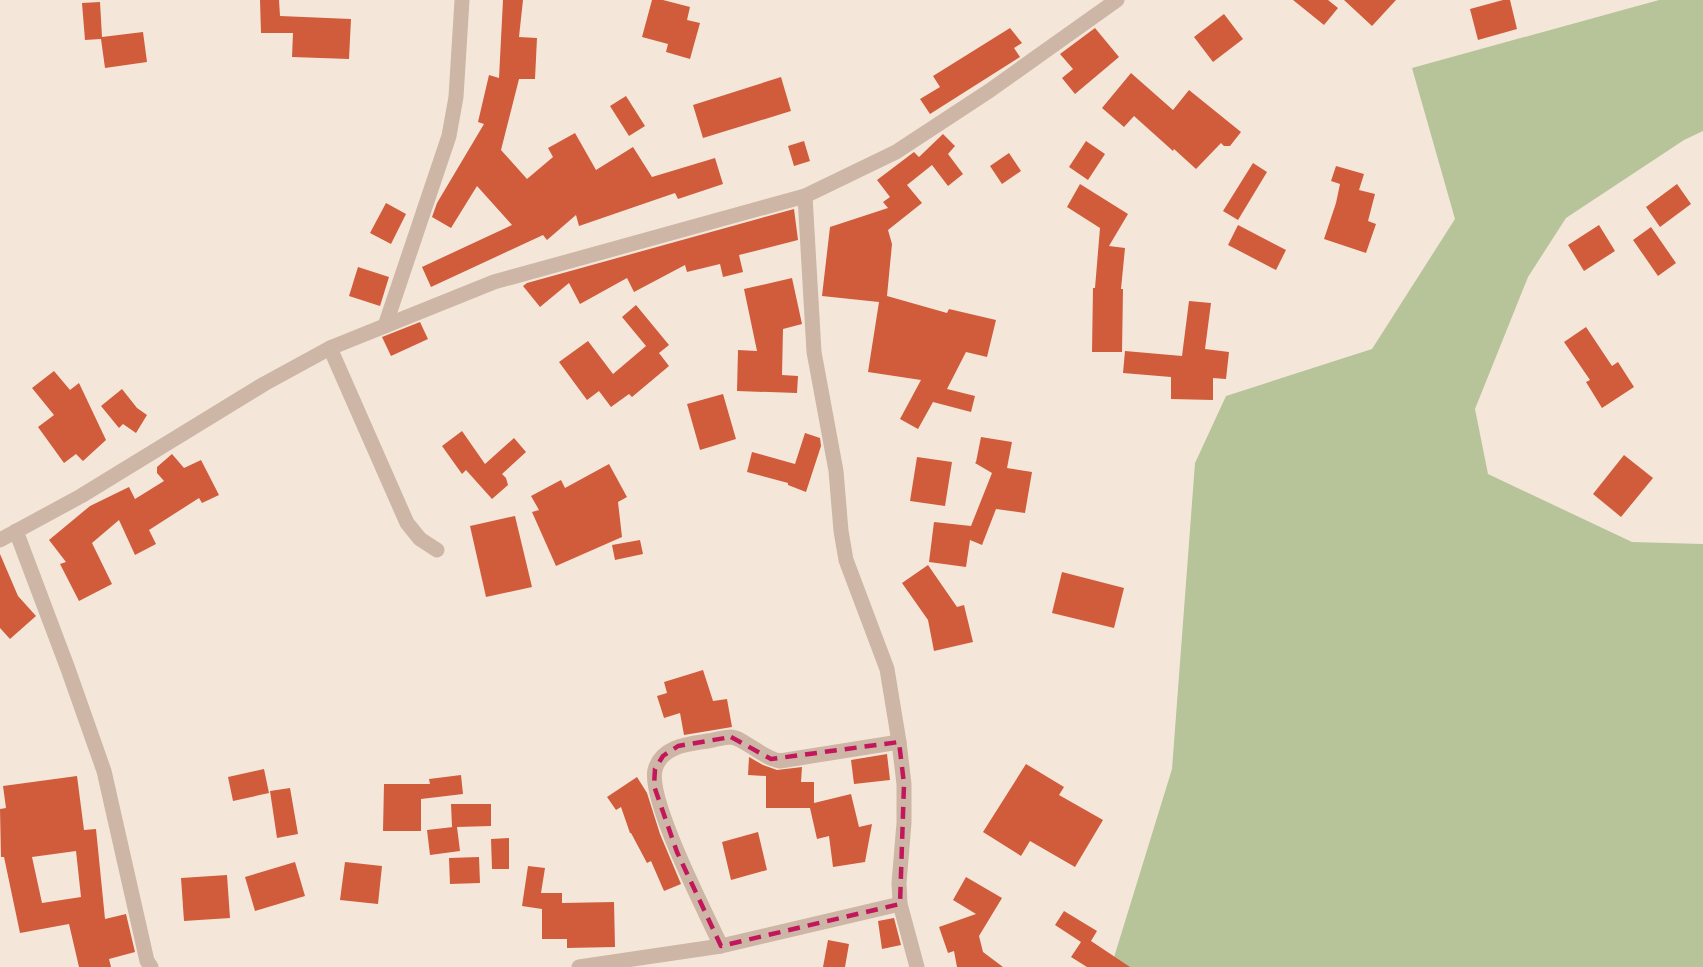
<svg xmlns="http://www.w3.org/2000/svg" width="1703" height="967" font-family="'Roboto Condensed',sans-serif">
<rect width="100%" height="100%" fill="#f4e7da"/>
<!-- green -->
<path fill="#b7c499" d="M 1659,0 L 1703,0 L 1703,131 L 1684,140 L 1566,218 L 1528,277 L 1475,409 L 1488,474 L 1632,542 L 1703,544 L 1703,967 L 1111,967 L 1172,769 L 1195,463 L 1226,396 L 1372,349 L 1455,219 L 1412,68 Z"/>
<!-- building -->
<g fill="#d05c3c" fill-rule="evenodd">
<path d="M 260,0 L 279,0 L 280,16 L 351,19 L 349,59 L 292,57 L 293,33 L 261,33 Z"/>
<path d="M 503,0 L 523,0 L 519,37 L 537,38 L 535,79 L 519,79 L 501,150 L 527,179 L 553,157 L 548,148 L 575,133 L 596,170 L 633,147 L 652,177 L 715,158 L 723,184 L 678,199 L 675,193 L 579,226 L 576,215 L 547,240 L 543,235 L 431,287 L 422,267 L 512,225 L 477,186 L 451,228 L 432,217 L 437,203 L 484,124 L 478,122 L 489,75 L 499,78 Z"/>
<path d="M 652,0 L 663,0 L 690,7 L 687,20 L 700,23 L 690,59 L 666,52 L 668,44 L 642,37 Z"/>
<path d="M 1293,0 L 1328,0 L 1338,8 L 1324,25 Z"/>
<path d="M 1344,0 L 1396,0 L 1372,26 Z"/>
<path d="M 1503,0 L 1510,0 L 1517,29 L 1478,40 L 1470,9 Z"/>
<path d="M 100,2 L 102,37 L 143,32 L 147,62 L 105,68 L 101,39 L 85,40 L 82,3 Z"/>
<path d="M 1224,14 L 1243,39 L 1213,62 L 1194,37 Z"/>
<path d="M 1010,28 L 1022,43 L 1014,48 L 1020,57 L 930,114 L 920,99 L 940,87 L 933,76 Z"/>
<path d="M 1095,28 L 1119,57 L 1075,94 L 1062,78 L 1073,69 L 1060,54 Z"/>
<path d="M 1131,73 L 1173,110 L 1189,90 L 1241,132 L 1230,146 L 1224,146 L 1221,143 L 1196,169 L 1174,149 L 1173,151 L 1134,116 L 1124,127 L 1102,108 Z"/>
<path d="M 781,77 L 791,111 L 703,138 L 693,105 Z"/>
<path d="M 626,96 L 645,126 L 629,136 L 610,106 Z"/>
<path d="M 943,134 L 955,146 L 948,154 L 963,174 L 948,186 L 932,165 L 907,185 L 922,203 L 888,230 L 892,244 L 887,296 L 947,313 L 949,309 L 996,320 L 987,357 L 966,352 L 947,389 L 975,396 L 971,412 L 933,402 L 918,429 L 900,419 L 921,380 L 868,372 L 879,302 L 822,296 L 830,227 L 888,208 L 883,202 L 890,197 L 877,180 L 914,152 L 919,157 Z"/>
<path d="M 804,141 L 810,161 L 794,166 L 788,146 Z"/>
<path d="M 1086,141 L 1105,154 L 1088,180 L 1069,167 Z"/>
<path d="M 1009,153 L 1021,171 L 1002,184 L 990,166 Z"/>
<path d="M 1253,163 L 1267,172 L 1238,220 L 1223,211 Z"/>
<path d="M 1336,166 L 1364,174 L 1359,190 L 1375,194 L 1368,221 L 1376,224 L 1366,253 L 1324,239 L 1336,203 L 1340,184 L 1331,181 Z"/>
<path d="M 1080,184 L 1128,214 L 1109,246 L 1125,248 L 1121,289 L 1123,289 L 1122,352 L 1092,352 L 1093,288 L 1095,288 L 1100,228 L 1067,207 Z"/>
<path d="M 1677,184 L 1691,204 L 1660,227 L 1646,207 Z"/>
<path d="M 386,203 L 406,214 L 391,244 L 370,233 Z"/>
<path d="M 794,209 L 798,240 L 739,255 L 743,272 L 723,277 L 720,264 L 687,272 L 685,265 L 634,292 L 627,278 L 580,304 L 569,283 L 540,307 L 523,286 L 527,283 Z"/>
<path d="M 1238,225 L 1286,250 L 1276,270 L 1228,245 Z"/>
<path d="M 1599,225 L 1615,251 L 1584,271 L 1568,245 Z"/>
<path d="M 1651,227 L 1676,263 L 1658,276 L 1633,240 Z"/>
<path d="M 358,267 L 389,277 L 380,306 L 349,296 Z"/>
<path d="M 792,278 L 802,324 L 783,329 L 782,375 L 798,376 L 797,393 L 737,391 L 738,350 L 757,351 L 744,289 Z"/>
<path d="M 1189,301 L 1211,303 L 1205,349 L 1229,352 L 1226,379 L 1213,378 L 1213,400 L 1171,399 L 1171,377 L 1123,373 L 1125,351 L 1182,356 Z"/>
<path d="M 636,305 L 669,345 L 659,353 L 669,366 L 632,397 L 629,394 L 611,407 L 599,391 L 587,400 L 559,362 L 588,341 L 613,374 L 646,346 L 622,317 Z"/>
<path d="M 420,322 L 428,339 L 391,356 L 382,337 Z"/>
<path d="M 1586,327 L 1612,366 L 1618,362 L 1634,387 L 1602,408 L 1586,382 L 1590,380 L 1564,342 Z"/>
<path d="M 54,371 L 70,390 L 79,383 L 106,440 L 83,461 L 76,454 L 64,463 L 38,427 L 54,415 L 32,388 Z"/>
<path d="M 122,389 L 137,408 L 147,415 L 136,433 L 123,424 L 119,428 L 101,406 Z"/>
<path d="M 723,394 L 736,439 L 700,450 L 687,404 Z"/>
<path d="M 462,431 L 485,464 L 514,438 L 526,452 L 502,474 L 506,478 L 508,485 L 492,499 L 466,470 L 462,474 L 442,446 Z"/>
<path d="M 805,433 L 820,438 L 821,446 L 806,492 L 788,485 L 788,483 L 747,472 L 752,452 L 795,464 Z"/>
<path d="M 981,437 L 1012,442 L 1007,468 L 1032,472 L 1025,513 L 996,509 L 982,545 L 970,540 L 966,567 L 929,562 L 934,522 L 971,526 L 992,473 L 975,463 L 976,462 Z"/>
<path d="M 172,454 L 184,468 L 201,460 L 219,495 L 202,503 L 199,498 L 149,530 L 156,544 L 135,555 L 119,520 L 92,543 L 112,584 L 79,601 L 60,564 L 66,562 L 49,540 L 90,506 L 129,487 L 135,499 L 164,481 L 157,473 L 157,467 Z"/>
<path d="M 1624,455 L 1653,478 L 1621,517 L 1593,494 Z"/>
<path d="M 917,457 L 952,462 L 945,506 L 910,501 Z"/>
<path d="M 609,464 L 627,497 L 618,502 L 622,537 L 556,566 L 532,512 L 539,510 L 531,496 L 561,480 L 565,488 Z"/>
<path d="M 515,516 L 532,587 L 486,597 L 470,526 Z"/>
<path d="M 640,540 L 643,554 L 615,560 L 612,545 Z"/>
<path d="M 0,554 L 18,596 L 36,616 L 10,639 L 0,628 Z"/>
<path d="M 928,565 L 957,607 L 964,605 L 973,642 L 934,651 L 928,620 L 902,583 Z"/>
<path d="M 1062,572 L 1124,588 L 1114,628 L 1052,613 Z"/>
<path d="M 703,670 L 713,701 L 727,699 L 732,727 L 684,735 L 680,713 L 664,718 L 657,696 L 667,693 L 664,682 Z"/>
<path d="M 887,754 L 890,780 L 854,784 L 851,760 Z"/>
<path d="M 749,757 L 763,765 L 777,770 L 802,767 L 801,782 L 814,782 L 814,803 L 851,794 L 859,827 L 872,824 L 865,862 L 833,867 L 829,836 L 817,839 L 810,808 L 766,808 L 766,776 L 748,775 Z"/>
<path d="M 1026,764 L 1064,787 L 1059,795 L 1103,820 L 1075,867 L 1030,841 L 1021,856 L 983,832 Z"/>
<path d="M 264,769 L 269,793 L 233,801 L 228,777 Z"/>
<path d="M 461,775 L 463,794 L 421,799 L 421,831 L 383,831 L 384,784 L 430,784 L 429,779 Z"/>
<path d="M 77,776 L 84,830 L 96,829 L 105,919 L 126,914 L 135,952 L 109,959 L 111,967 L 79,967 L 69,924 L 20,933 L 4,857 L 1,857 L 0,809 L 6,808 L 3,786 ZM 76,851 L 81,897 L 42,903 L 32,857 Z"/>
<path d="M 637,777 L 647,793 L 660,834 L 681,884 L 664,891 L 651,861 L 647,863 L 631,833 L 630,833 L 621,807 L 616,810 L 607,797 Z"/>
<path d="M 290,788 L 298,834 L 277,838 L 270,791 Z"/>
<path d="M 451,804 L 491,804 L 491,826 L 457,827 L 460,851 L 430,855 L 427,830 L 453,827 L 452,827 Z"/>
<path d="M 758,832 L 767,870 L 731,880 L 722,842 Z"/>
<path d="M 509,838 L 509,869 L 492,869 L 491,839 Z"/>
<path d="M 479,857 L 480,883 L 450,884 L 449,858 Z"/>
<path d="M 295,862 L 305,896 L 255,911 L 245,877 Z"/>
<path d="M 345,862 L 382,866 L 378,904 L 340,900 Z"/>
<path d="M 528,866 L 545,868 L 541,893 L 562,893 L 562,903 L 614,902 L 615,947 L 567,948 L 567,939 L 542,939 L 542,909 L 522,906 Z"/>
<path d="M 227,875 L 230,918 L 184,921 L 181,878 Z"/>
<path d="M 966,877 L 1002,898 L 979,936 L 983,952 L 1003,967 L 957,967 L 954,951 L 948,953 L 939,927 L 976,914 L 953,900 Z"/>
<path d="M 1064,911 L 1097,931 L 1091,941 L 1130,967 L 1087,967 L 1071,957 L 1081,942 L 1055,925 Z"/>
<path d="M 894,918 L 901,945 L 882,949 L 878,921 Z"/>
<path d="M 828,940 L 849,944 L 845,967 L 823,967 Z"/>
</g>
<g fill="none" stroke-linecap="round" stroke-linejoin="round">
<!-- minor -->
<g stroke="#cdb6a5" stroke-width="15">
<path d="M 805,196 L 814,352 L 836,471 L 841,531 L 846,560 L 887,669 L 899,742 L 904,784 L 904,823 L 899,883 L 900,904 L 917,967"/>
<path d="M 385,326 L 449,136 L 456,97 L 462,0"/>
<path d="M 330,348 L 407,523 L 420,539 L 437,550"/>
<path d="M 16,531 L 68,669 L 104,771 L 147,961 L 151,967"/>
<path d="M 0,540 L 81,496 L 264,384 L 330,348 L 494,282 L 805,196 L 896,152 L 989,91 L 1117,0"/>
<path d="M 721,946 C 706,913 648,801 655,770 C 661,746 688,744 708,741 C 715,740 723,737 731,737 C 744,738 762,758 780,761 L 899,742"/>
<path d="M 579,967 L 721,946 L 900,904"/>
</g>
</g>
<!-- marked area -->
<path fill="none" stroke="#c2185b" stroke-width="4.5" stroke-dasharray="12 8" stroke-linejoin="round" d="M 731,737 L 771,759 L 899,742 L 904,784 L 900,904 L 721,946 L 677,852 L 654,786 L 655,769 L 663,756 L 678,746 Z"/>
</svg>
